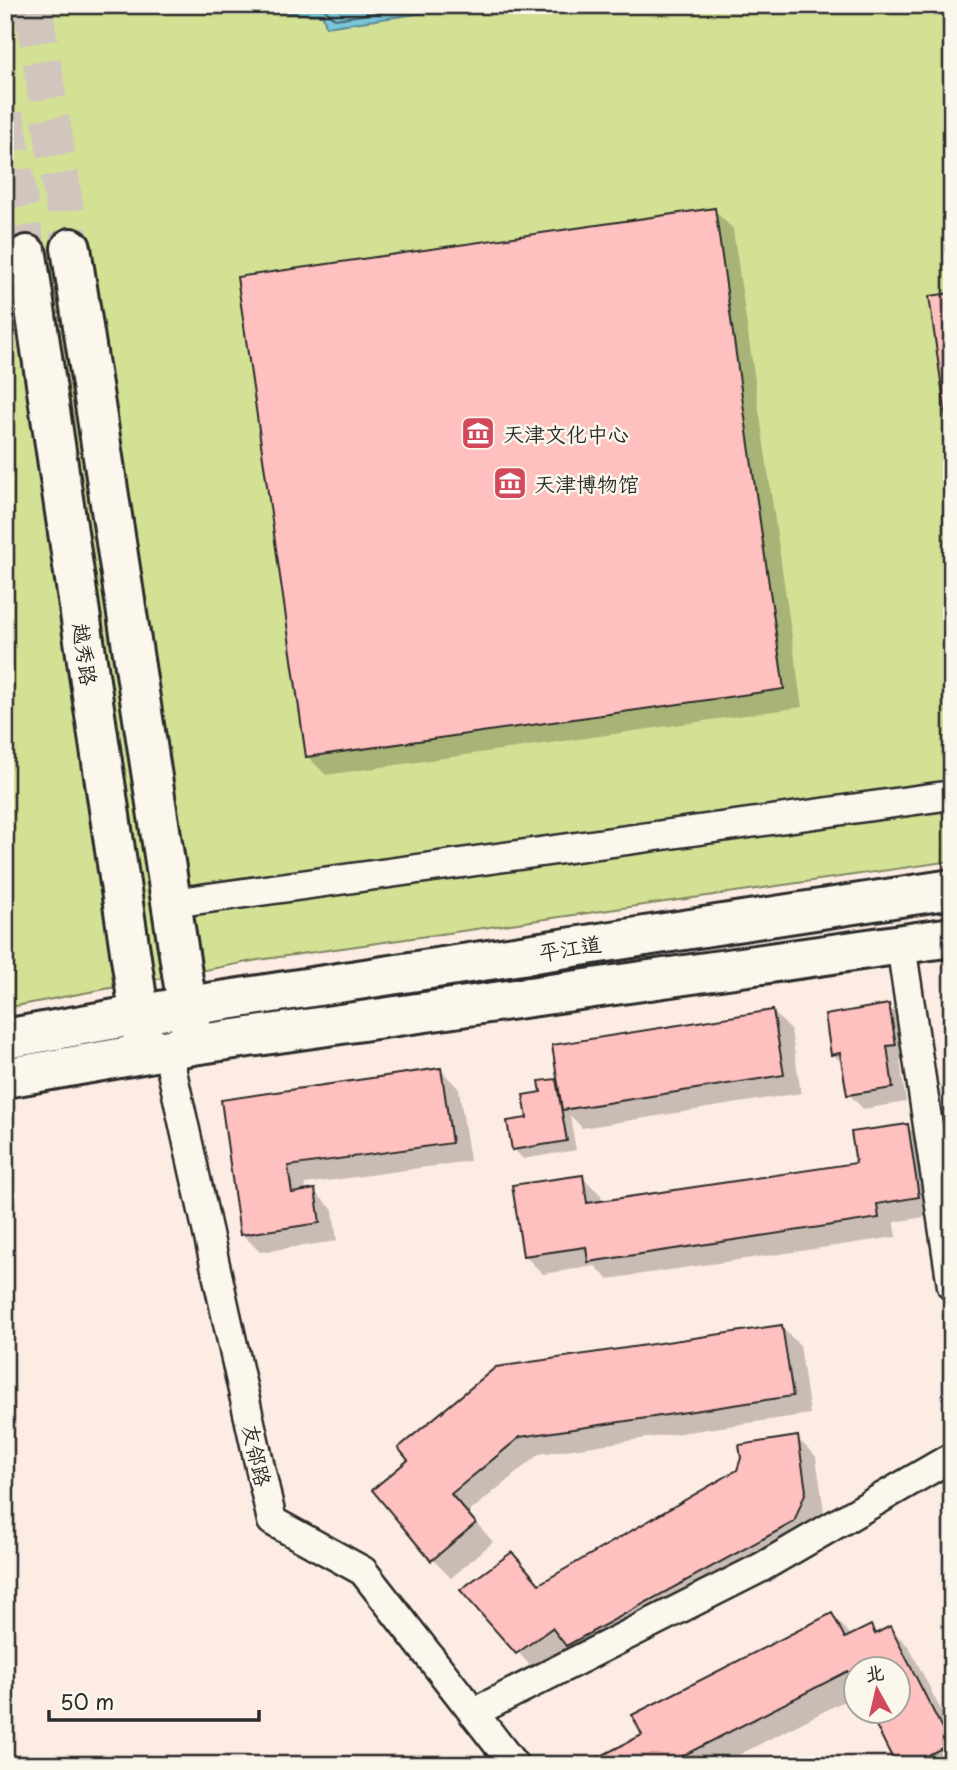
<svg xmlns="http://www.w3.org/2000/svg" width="957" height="1770" font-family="'Playpen Sans','LXGW WenKai TC',sans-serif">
<rect width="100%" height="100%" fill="#fcece3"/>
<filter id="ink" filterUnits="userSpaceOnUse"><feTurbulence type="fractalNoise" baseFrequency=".0143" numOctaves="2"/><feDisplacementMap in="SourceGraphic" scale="14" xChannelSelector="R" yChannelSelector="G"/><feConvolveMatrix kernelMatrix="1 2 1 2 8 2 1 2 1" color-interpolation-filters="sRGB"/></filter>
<g filter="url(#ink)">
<!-- green -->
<path fill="#d3e195" stroke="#7f8660" stroke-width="2" d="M 5,5 L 952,5 L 952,861 L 258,960 L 5,1008 Z"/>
<!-- water -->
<path fill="#79c5d9" stroke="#5a8793" stroke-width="2" d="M 261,5 L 480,5 L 326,27 L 323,15 L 287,13 Z"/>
<!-- shadow -->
<g fill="#0003">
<path d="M 714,210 L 733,229 L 802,707 L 326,775 L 307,756 Z"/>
<path d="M 888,1006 L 903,1021 L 909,1059 L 900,1060 L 906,1102 L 863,1109 L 849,1094 L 844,1065 L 833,1054 Z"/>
<path d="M 773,1012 L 791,1030 L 801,1093 L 582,1128 L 570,1115 L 576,1150 L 523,1159 L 514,1149 L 543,1093 L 556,1080 L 560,1084 Z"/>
<path d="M 441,1070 L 459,1089 L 470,1161 L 305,1184 L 307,1192 L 314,1191 L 333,1210 L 337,1241 L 260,1252 L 242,1234 L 223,1101 Z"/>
<path d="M 907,1126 L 926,1144 L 936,1215 L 894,1222 L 896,1237 L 608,1279 L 595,1266 L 543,1274 L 524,1255 L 582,1177 L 601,1195 L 602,1202 L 858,1164 Z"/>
<path d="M 781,1327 L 800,1345 L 810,1414 L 539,1454 L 468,1513 L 493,1542 L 451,1578 L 432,1559 L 410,1461 Z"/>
<path d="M 797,1438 L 816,1457 L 824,1511 L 812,1540 L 586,1663 L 569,1647 L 536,1672 L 463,1591 L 512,1554 L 541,1585 Z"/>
<path d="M 832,1615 L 852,1636 L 870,1627 L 878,1635 L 890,1628 L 909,1647 L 952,1732 L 952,1765 L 898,1765 L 898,1668 L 856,1668 L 856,1695 L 719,1765 L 599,1765 Z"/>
</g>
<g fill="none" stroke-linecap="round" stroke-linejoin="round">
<!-- shore -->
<path stroke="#4a6971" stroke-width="2" d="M 287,5 L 324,9 L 335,19 L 430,5"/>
</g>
<!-- building -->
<g fill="#fec1bf" stroke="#2b2b2b" stroke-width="2">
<path d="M 715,208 L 784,689 L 306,757 L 237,277 Z"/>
<path d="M 952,293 L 952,460 L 929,296 Z"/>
<path d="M 889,1004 L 896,1045 L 887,1046 L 893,1088 L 847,1095 L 840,1053 L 831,1055 L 825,1015 Z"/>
<path d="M 773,1010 L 784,1075 L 562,1110 L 552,1045 Z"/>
<path d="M 441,1068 L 452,1143 L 288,1166 L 292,1193 L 315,1189 L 320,1223 L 240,1235 L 221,1100 Z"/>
<path d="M 556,1079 L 567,1141 L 512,1150 L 507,1121 L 527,1118 L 523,1095 L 541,1092 L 539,1081 Z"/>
<path d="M 908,1124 L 919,1197 L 877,1204 L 879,1218 L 588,1262 L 586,1247 L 523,1256 L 512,1185 L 583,1175 L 587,1203 L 856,1163 L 851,1132 Z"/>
<path d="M 782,1325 L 793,1396 L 520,1437 L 451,1494 L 476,1523 L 431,1561 L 372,1490 L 408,1460 L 398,1448 L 496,1367 Z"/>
<path d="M 798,1436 L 806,1491 L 794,1522 L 566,1646 L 552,1628 L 516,1654 L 460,1590 L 512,1552 L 539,1584 L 737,1470 L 741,1458 L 739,1445 Z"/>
<path d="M 832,1613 L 845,1638 L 871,1625 L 875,1634 L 890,1626 L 950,1744 L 909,1765 L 896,1765 L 868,1710 L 898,1710 L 898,1668 L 856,1668 L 856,1686 L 848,1671 L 665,1765 L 598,1765 L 595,1759 L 642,1735 L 632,1715 Z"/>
</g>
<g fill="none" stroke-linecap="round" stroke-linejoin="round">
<!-- secondary-tunnel -->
<g stroke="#d2c5be" stroke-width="38" stroke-dasharray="38 19" stroke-linecap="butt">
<path d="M 33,5 L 71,248"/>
<path d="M 5,114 L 27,255"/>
</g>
<!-- street casing -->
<g stroke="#2b2b2b" stroke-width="33">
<g id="street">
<path d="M 172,903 L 952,795"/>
<path d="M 901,945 L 952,1286"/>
<path d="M 167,1049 L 272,1521 L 363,1571 L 514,1765"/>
<path d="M 473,1713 L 762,1567 L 952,1457"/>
</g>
</g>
<!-- secondary casing -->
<g stroke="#2b2b2b" stroke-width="44">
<g id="secondary">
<path d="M 71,248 L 191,1032"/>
<path d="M 27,255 L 143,1039"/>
<path d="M 5,1039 L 188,1006 L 952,889"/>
<path d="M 5,1078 L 193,1045 L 952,937"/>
</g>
</g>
<!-- street -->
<use href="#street" stroke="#fbf7ec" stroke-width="28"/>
<!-- secondary -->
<use href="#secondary" stroke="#fbf7ec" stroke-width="38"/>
</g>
</g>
<!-- icons -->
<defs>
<g id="museum-square" transform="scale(1.75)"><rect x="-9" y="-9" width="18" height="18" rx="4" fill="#d1495b" stroke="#fbf7ec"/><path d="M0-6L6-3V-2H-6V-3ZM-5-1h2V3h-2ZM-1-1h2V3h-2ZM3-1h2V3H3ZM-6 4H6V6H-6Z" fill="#fff"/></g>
</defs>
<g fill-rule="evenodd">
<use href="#museum-square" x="478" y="433"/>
<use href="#museum-square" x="510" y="483"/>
</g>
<g text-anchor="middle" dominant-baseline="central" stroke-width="5" stroke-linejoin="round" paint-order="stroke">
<!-- poi labels -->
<g font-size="21" fill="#2b2b2b" stroke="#fbf7ec" text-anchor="start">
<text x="503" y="433">天津文化中心</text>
<text x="534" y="483">天津博物馆</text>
</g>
<!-- street labels -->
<g font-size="21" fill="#2b2b2b" stroke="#fbf7ec">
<text transform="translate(86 654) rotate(82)">越秀路</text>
<text transform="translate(570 947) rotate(-9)">平江道</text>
<text transform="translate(258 1455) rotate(77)">友邻路</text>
</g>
</g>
<!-- margin -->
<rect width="957" height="1770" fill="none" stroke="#fbf7ec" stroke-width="28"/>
<rect x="14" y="14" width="929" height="1742" fill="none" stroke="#2b2b2b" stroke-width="2.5" filter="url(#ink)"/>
<!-- north arrow -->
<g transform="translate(877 1690) rotate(352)"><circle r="33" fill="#fbf7ec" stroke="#a8a59f" stroke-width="2"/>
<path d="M0-5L12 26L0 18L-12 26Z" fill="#d1495b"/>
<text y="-10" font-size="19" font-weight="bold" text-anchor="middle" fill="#2b2b2b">北</text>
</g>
<!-- scale -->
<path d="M49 1710v10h210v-10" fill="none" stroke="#2b2b2b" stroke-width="3.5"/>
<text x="60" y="1710" font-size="21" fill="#2b2b2b" stroke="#fbf7ec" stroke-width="5" paint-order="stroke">50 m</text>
</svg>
